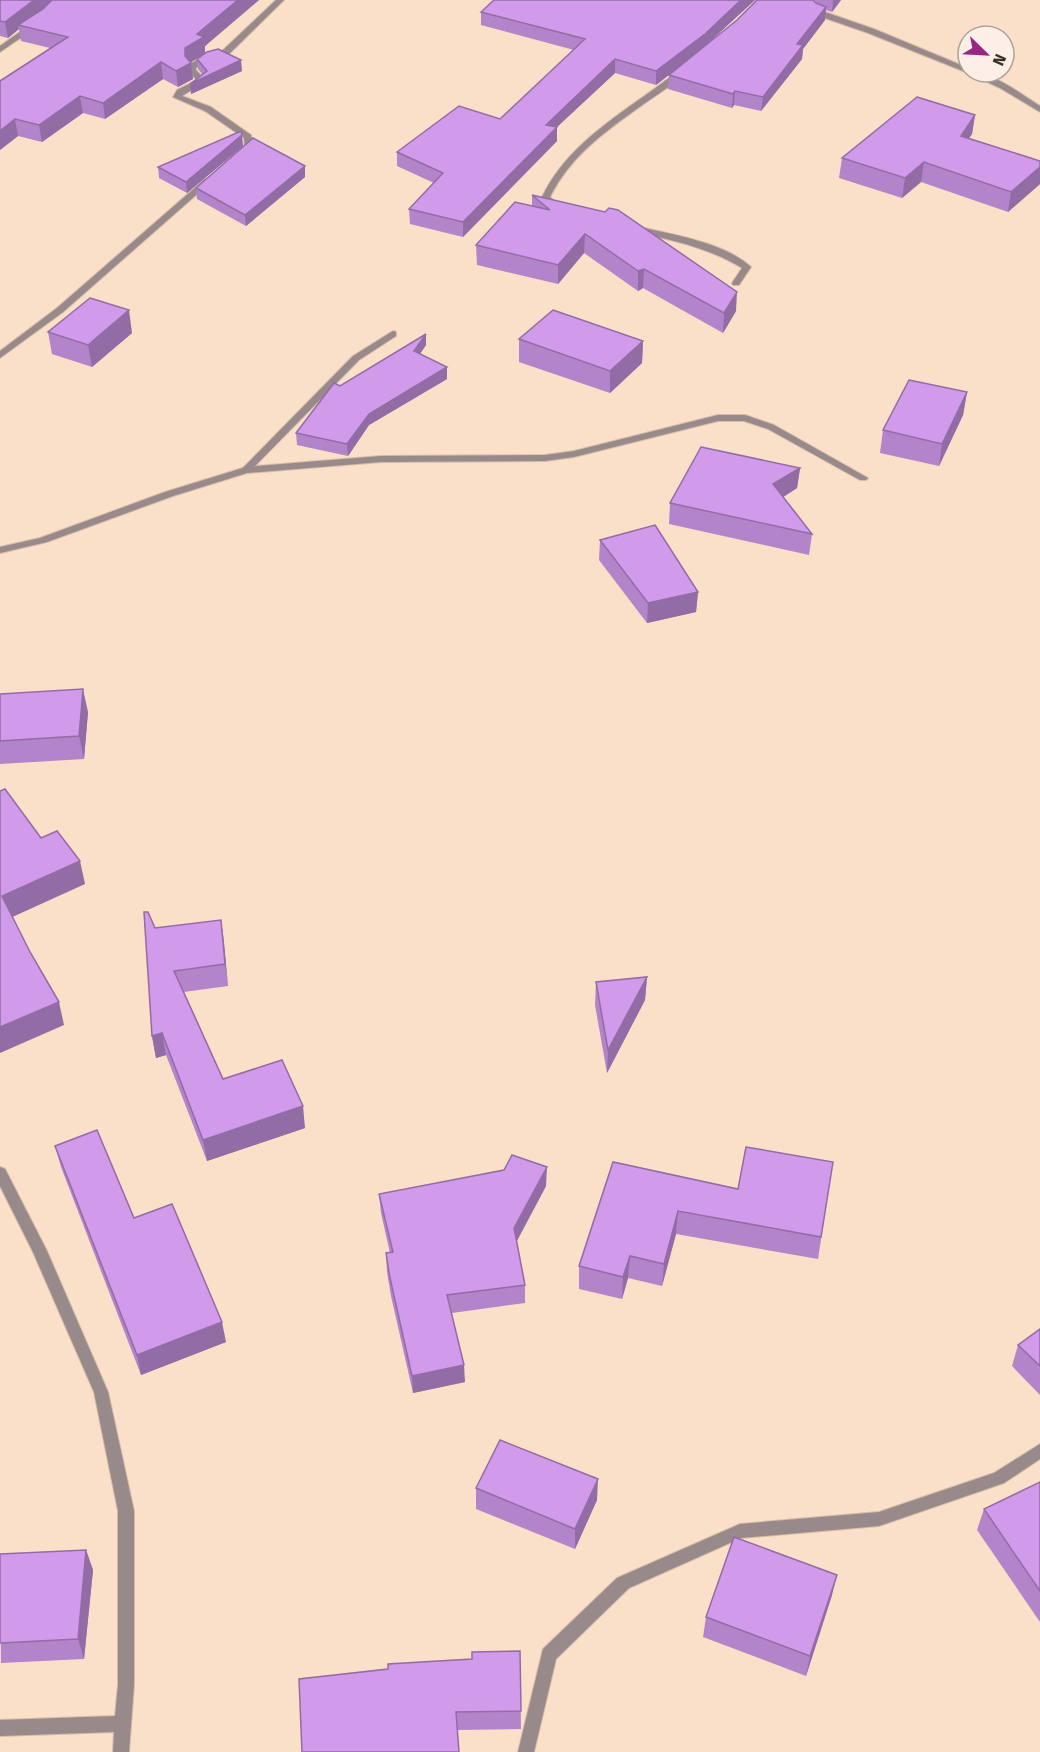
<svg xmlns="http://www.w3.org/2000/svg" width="1040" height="1752" font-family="'Fira Sans',sans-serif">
<rect width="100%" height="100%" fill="#fadfc9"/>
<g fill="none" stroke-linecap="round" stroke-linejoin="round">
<!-- lane casing -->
<g stroke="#d3bca8" stroke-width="2">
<g id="lane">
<path d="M 276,0 L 284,0 L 228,55 L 207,61 L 196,68 L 196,70 L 206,81 L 182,96 L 211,107 L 251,135 L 253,148 L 243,156 L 239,154 L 245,148 L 244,138 L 205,111 L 173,97 L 177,90 L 197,80 L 188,71 L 189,65 L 201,57 L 222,51 Z"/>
<path d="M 205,179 L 212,181 L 63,312 L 0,358 L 0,351 L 57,308 Z"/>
<path d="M 393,331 L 396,332 L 396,336 L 359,360 L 249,472 L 243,472 L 243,468 L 353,356 Z"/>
</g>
</g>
<!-- street casing -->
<g stroke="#d3bca8" stroke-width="2">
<g id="street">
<path d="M 803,0 L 811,0 L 822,11 L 874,29 L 968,68 L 968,72 C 994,72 1019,93 1040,106 L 1040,112 L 1000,88 L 968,73 L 868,33 L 816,15 Z"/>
<path d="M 31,24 L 38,26 L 0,52 L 0,46 Z"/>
<path d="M 678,71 L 685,73 C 674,84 661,92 648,101 C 610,128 571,154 550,197 L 554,201 L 564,205 L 564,209 L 548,205 L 542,197 C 570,139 629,110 678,71 Z"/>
<path d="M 635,226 C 670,234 724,242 751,267 L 739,285 L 733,285 L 732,283 L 742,268 C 708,247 670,240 632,231 L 631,229 Z"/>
<path d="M 718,415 L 745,415 L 774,425 L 868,478 L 866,480 L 860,480 L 768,429 L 744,421 L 718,421 L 574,457 L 545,461 L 381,462 L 247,473 L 173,496 L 47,542 L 0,553 L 0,547 L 40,538 L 165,492 L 246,467 L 381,456 L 545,455 L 574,451 Z"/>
<path d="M 0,1167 L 5,1169 L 47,1251 L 108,1392 L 134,1511 L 134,1685 L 129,1752 L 113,1752 L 114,1732 L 0,1736 L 0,1720 L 115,1716 L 118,1685 L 118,1511 L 94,1392 L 33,1252 L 0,1186 Z"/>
<path d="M 1040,1444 L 1040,1459 L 1004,1483 L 879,1526 L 741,1538 L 629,1588 L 556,1659 L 534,1752 L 518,1752 L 543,1649 L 617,1578 L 740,1524 L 879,1512 L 994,1473 Z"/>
</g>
</g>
<!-- lane -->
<use href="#lane" fill="#98898b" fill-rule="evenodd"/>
<!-- street -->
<use href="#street" fill="#98898b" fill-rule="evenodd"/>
</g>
<!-- wall -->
<g fill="#b484ca">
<path d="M 0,0 L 259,0 L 205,46 L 205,53 L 242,71 L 191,94 L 202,74 L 198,69 L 197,59 L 203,55 L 191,62 L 193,79 L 178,87 L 163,79 L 105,119 L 83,113 L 42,142 L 18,136 L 0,150 L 0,81 L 50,48 L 21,41 L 19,29 L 8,38 L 0,36 Z"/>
<path d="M 494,0 L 755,0 L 708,43 L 816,3 L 818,4 L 814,0 L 841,0 L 832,12 L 826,10 L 825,20 L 803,49 L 802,59 L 761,111 L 734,105 L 732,108 L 668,89 L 669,75 L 687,61 L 656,85 L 615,73 L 557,127 L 557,141 L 463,237 L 410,224 L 409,209 L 434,183 L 397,166 L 397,152 L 500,119 L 574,50 L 481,25 L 481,12 Z"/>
<path d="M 975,115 L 972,134 L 969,138 L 1040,161 L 1040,184 L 1008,212 L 921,182 L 902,198 L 839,178 L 842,158 Z"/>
<path d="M 243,146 L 187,193 L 159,178 L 158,167 Z"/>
<path d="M 305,166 L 305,177 L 246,226 L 197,199 L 196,188 Z"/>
<path d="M 532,195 L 736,311 L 723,333 L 643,288 L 638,291 L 584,253 L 558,284 L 477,265 L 476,245 L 532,206 Z"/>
<path d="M 48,332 L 132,333 L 92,367 L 52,354 Z"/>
<path d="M 519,339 L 643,341 L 642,363 L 610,393 L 519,362 Z"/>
<path d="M 426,345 L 420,354 L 447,367 L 447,379 L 369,425 L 348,456 L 297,445 L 296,433 L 340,386 Z"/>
<path d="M 967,392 L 963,415 L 939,466 L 880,453 L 883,430 Z"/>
<path d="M 800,468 L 797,488 L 783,497 L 812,534 L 809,555 L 669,524 L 670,503 Z"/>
<path d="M 600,540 L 698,592 L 696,612 L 647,623 L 599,560 Z"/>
<path d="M 0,694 L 88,712 L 84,759 L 0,764 Z"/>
<path d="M 221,920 L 228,986 L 184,992 L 223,1079 L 305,1128 L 207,1161 L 166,1055 L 156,1058 L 152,1036 L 155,928 Z"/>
<path d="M 647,977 L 645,1000 L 607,1073 L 595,1005 L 596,982 Z"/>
<path d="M 55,1146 L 134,1218 L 226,1342 L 141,1375 L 61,1167 Z"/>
<path d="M 613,1162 L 738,1189 L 833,1162 L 818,1259 L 676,1234 L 662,1286 L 628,1278 L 622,1299 L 579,1289 L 579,1266 Z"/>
<path d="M 546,1186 L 517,1241 L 525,1285 L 525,1303 L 452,1313 L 465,1382 L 413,1393 L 391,1296 L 387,1272 L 386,1253 L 390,1253 L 381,1213 L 379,1194 Z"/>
<path d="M 1040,1329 L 1040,1395 L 1012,1366 L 1018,1345 Z"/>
<path d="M 1040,1482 L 1040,1622 L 977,1530 L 984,1509 Z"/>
<path d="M 476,1488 L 597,1500 L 575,1549 L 476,1509 Z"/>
<path d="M 86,1550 L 93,1570 L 84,1659 L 1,1663 L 0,1554 Z"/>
<path d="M 832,1595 L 806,1676 L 703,1637 L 706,1617 Z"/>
<path d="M 520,1651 L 521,1729 L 457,1730 L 302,1752 L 472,1659 Z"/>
</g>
<!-- shaded-wall -->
<g fill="#926ca4">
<path d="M 34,0 L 57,0 L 18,25 L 19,29 L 8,38 L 5,22 Z"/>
<path d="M 238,0 L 259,0 L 205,46 L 205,53 L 187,65 L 191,63 L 193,79 L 178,87 L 176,71 L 185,56 L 185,48 L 197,34 Z"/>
<path d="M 741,0 L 755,0 L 704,47 L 656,85 L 656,71 Z"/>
<path d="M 833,0 L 841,0 L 832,12 Z"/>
<path d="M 826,7 L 825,20 L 803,49 L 802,59 L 761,111 L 763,97 L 797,44 Z"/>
<path d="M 615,59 L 615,73 L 557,127 L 557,141 L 463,237 L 463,222 L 546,125 Z"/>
<path d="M 241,60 L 242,71 L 191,94 L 190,84 Z"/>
<path d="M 161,62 L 163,79 L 105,119 L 103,103 Z"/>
<path d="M 735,91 L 734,105 L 732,108 L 733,94 Z"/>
<path d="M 80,96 L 83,113 L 42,142 L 39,125 Z"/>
<path d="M 975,115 L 972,134 L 957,155 L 961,136 Z"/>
<path d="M 15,119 L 18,136 L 0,150 L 0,131 Z"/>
<path d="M 242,135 L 243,146 L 187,193 L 186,182 Z"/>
<path d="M 924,162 L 921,182 L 902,198 L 905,178 Z"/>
<path d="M 305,166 L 305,177 L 246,226 L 245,215 Z"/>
<path d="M 1040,167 L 1040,184 L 1008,212 L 1011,192 Z"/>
<path d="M 585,234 L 584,253 L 558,284 L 558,265 Z"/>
<path d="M 644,269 L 643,288 L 638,291 L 638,271 Z"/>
<path d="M 737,292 L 736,311 L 723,333 L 724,313 Z"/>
<path d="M 129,310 L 132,333 L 92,367 L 88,345 Z"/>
<path d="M 426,334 L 426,345 L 414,362 L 414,351 Z"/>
<path d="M 643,341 L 642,363 L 610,393 L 610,371 Z"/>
<path d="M 447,367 L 447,379 L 369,425 L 348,456 L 347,444 L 369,414 Z"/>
<path d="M 967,392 L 963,415 L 939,466 L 942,444 Z"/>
<path d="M 800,468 L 797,488 L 771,505 L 773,484 Z"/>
<path d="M 698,592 L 696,612 L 647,623 L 648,603 Z"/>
<path d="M 83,689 L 88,712 L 84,759 L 79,736 Z"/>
<path d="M 80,861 L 85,884 L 8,919 L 2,896 Z"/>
<path d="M 221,920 L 224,942 L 228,986 L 225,964 Z"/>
<path d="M 647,977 L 645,1000 L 607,1073 L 608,1050 Z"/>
<path d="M 59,1002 L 64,1025 L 0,1053 L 0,1027 Z"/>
<path d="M 162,1033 L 166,1055 L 156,1058 L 152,1036 Z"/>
<path d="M 303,1106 L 305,1128 L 207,1161 L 203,1140 Z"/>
<path d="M 547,1167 L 546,1186 L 514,1246 L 514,1228 Z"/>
<path d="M 678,1211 L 676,1234 L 662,1286 L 664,1264 Z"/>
<path d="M 630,1256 L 628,1278 L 622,1299 L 623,1277 Z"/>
<path d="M 222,1322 L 226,1342 L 141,1375 L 137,1355 Z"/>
<path d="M 464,1365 L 465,1382 L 413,1393 L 412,1376 Z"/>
<path d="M 598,1479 L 597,1500 L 575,1549 L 575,1529 Z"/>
<path d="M 86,1550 L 93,1570 L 84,1659 L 78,1639 Z"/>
<path d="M 837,1575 L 832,1595 L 806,1676 L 810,1656 Z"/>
</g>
<!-- building -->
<g fill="#d19aeb" stroke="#926ca4" stroke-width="1.5">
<path d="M 0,0 L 34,0 L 5,22 L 0,21 Z"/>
<path d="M 52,0 L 238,0 L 197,34 L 204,37 L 185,48 L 185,56 L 191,63 L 176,71 L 161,62 L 103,103 L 80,96 L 39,125 L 15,119 L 0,131 L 0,81 L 68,37 L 18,25 L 43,9 Z"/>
<path d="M 494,0 L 741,0 L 705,34 L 656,71 L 615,59 L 546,125 L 557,127 L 463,222 L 409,209 L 443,173 L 397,152 L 459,106 L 500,119 L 585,39 L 481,12 Z"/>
<path d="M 757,0 L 813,0 L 816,3 L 826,7 L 797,44 L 803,45 L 763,97 L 735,91 L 733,94 L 669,75 L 737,20 Z"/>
<path d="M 218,49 L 241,60 L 190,84 L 207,71 L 197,59 L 207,52 Z"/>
<path d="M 917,97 L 975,115 L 961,136 L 1040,161 L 1040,167 L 1011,192 L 924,162 L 905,178 L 842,158 Z"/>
<path d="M 241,131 L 242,135 L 186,182 L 158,167 Z"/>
<path d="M 253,138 L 305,166 L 245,215 L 196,188 Z"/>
<path d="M 532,195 L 605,212 L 609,208 L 618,210 L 737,292 L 724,313 L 644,269 L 638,271 L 585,234 L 558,265 L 476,245 L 515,202 L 550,210 Z"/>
<path d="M 90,298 L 129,310 L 88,345 L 48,332 Z"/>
<path d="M 553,310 L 643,341 L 610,371 L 519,339 Z"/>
<path d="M 426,334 L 414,351 L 447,367 L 369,414 L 347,444 L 296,433 L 334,383 L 340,386 Z"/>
<path d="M 909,380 L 967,392 L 942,444 L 883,430 Z"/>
<path d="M 701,447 L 800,468 L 773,484 L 812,534 L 670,503 Z"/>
<path d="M 655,525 L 698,592 L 648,603 L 600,540 Z"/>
<path d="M 83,689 L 79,736 L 0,741 L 0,694 Z"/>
<path d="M 5,789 L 41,838 L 57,831 L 80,861 L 2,896 L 30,952 L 59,1002 L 0,1027 L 0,791 Z"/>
<path d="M 144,912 L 148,912 L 155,928 L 221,920 L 225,964 L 174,971 L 223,1079 L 282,1060 L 303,1106 L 203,1140 L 162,1033 L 152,1036 Z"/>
<path d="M 647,977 L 608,1050 L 596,982 Z"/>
<path d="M 97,1130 L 134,1218 L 172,1204 L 222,1322 L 137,1355 L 55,1146 Z"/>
<path d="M 746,1147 L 833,1162 L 821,1237 L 678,1211 L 664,1264 L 630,1256 L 623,1277 L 579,1266 L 613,1162 L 738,1189 Z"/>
<path d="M 512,1155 L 547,1167 L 514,1228 L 525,1285 L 447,1295 L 464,1365 L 412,1376 L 390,1278 L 386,1253 L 393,1252 L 379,1194 L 504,1170 Z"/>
<path d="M 1040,1329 L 1040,1366 L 1018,1345 Z"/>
<path d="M 500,1440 L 598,1479 L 575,1529 L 476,1488 Z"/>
<path d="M 1040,1482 L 1040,1591 L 984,1509 Z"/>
<path d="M 734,1537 L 837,1575 L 810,1656 L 706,1617 Z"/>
<path d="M 86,1550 L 78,1639 L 0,1643 L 0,1554 Z"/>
<path d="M 520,1651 L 521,1711 L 456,1712 L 459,1752 L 302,1752 L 299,1679 L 388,1669 L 388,1664 L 472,1659 L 472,1652 Z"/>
</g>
<!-- north arrow -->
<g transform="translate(986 54) rotate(114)"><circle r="28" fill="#fbefe7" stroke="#ada29a" stroke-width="1.5"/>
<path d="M0-4.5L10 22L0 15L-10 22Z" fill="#972685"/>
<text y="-9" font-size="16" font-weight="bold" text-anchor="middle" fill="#392e26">N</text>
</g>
</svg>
